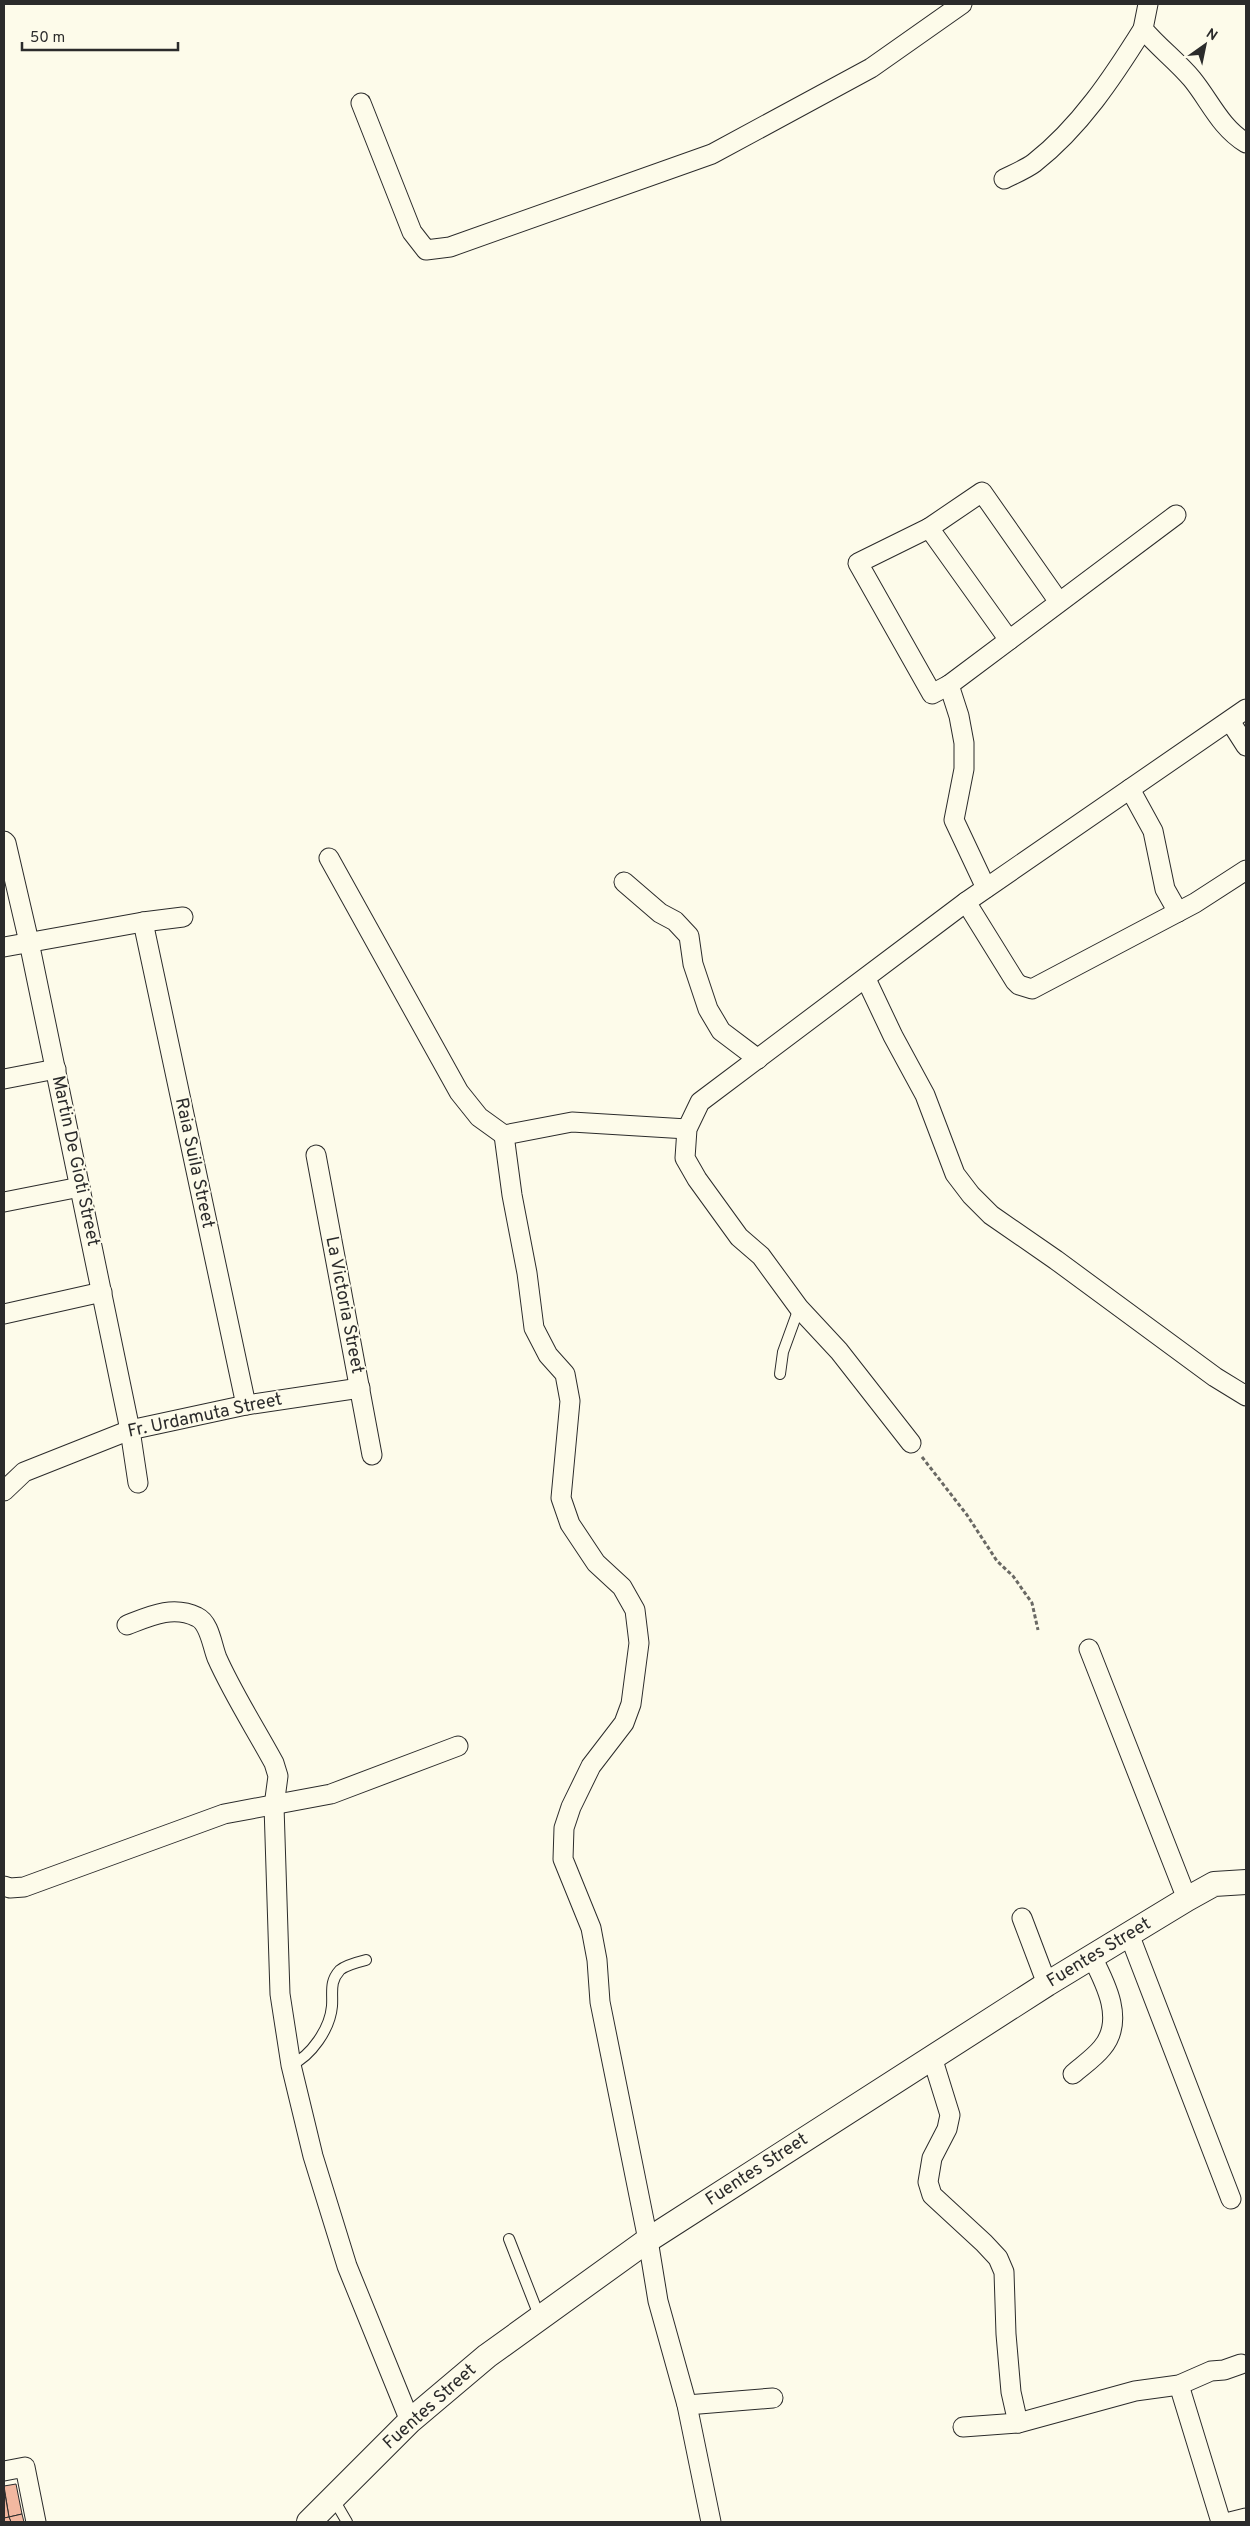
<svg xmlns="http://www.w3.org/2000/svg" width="1250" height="2526" font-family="Overpass,sans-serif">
<rect width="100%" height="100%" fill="#fdfbea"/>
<!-- building -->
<g fill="#f2b8a0" stroke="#2b2b2b">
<path d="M 16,2484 L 22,2514 L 9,2517 L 4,2486 Z"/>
<path d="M 4,2489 L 9,2517 L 4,2518 Z"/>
<path d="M 22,2514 L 24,2522 L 11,2522 L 9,2517 Z"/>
<path d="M 9,2517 L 11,2522 L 4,2522 L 4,2518 Z"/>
</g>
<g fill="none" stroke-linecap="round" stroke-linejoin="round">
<!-- service casing -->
<g stroke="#2b2b2b" stroke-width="12">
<g id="service">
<path d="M 780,1374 L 783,1352 L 799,1308"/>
<path d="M 291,2065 C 311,2056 330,2029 332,2006 C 333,1992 329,1982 340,1970 C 346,1965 358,1962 366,1960"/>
<path d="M 509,2239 L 540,2318"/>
<path d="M 333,2498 L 347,2522"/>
</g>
</g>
<!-- minor casing -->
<g stroke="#2b2b2b" stroke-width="21">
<g id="minor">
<path d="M 1148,4 L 1143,29 C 1158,47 1177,61 1192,79 C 1210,101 1220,127 1246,143"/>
<path d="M 361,103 L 412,232 L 426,250 L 450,247 L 712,154 L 871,68 L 962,4"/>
<path d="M 1004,179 C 1014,174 1026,169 1034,163 C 1080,127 1113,77 1143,29"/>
<path d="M 929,528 L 858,563 L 932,694 L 949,685"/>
<path d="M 1009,640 L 929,528 L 982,492 L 1059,602"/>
<path d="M 1230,721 L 1246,746"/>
<path d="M 1130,789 L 1153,831 L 1165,889 L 1178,912"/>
<path d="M 4,841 L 6,843 L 29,942 L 130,1430 L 138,1483"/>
<path d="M 329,858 L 459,1092 L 479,1117 L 504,1135 L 572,1122 L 687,1129"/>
<path d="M 624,882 L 660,913 L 675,921 L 689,936 L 693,964 L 708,1009 L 721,1031 L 758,1059"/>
<path d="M 986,888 L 954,820 L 964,769 L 964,743 L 959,716 L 949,685 L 1176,515"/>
<path d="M 966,902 L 1015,981 L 1019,985 L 1032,989 L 1195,903 L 1246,870"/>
<path d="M 143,922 L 246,1405"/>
<path d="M 4,947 L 143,922 L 183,917"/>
<path d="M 866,979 L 893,1036 L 925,1095 L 955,1174 L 971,1195 L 991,1215 L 1056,1260 L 1215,1377 L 1246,1396"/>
<path d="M 4,1079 L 56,1069"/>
<path d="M 504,1135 L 512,1195 L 527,1273 L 534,1328 L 548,1355 L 565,1374 L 570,1401 L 561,1498 L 570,1524 L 596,1563 L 622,1587 L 635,1610 L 639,1643 L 631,1704 L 624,1723 L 591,1766 L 571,1807 L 564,1828 L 563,1859 L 591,1928 L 597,1960 L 600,2002 L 648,2240 L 658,2301 L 687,2405 L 711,2522"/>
<path d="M 316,1155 L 372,1455"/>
<path d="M 4,1202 L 80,1187"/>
<path d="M 4,1314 L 102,1292"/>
<path d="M 911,1443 L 839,1351 L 799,1308 L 761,1256 L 739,1237 L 697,1179 L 685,1158 L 687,1129 L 700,1102 L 966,902 L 1246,709"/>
<path d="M 4,1491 L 24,1472 L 130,1430 L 246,1405 L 360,1388"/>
<path d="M 127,1625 C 150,1616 173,1605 197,1617 C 210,1623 212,1646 217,1658 C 233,1694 255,1728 274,1763 L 278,1776 L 274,1806 L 280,1994 L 291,2065 L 313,2156 L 347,2266 L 410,2421"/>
<path d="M 1089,1649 L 1187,1899"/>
<path d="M 4,1886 L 10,1888 L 24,1887 L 224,1814 L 331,1794 L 458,1746"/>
<path d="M 1022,1918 L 1047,1984"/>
<path d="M 1129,1934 L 1231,2199"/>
<path d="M 932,2057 L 950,2115 L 947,2129 L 932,2158 L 928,2182 L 932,2195 L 984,2243 L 998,2258 L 1004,2272 L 1006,2334 L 1011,2392 L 1018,2423"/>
<path d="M 1073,2074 C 1082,2066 1094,2058 1102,2048 C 1125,2021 1106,1984 1092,1957"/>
<path d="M 1179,2385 L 1221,2522"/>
<path d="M 687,2405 L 773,2398"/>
<path d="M 963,2427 L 1018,2423 L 1135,2391 L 1179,2385 L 1211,2371 L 1224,2370 L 1241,2364"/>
<path d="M 4,2471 L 25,2467 L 36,2522"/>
<path d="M 1230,2522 L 1246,2518"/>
</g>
</g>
<!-- tertiary casing -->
<g stroke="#2b2b2b" stroke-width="26">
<path id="tertiary" d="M 309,2522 L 410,2421 L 487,2356 L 648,2240 L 1047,1984 L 1187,1899 L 1214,1884 L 1246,1882"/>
</g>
<!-- path -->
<path stroke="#6a6964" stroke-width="3" stroke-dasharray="4 2.5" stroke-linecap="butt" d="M 922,1457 L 967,1515 L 997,1561 L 1013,1576 L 1032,1603 L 1038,1630"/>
<!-- service -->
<use href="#service" stroke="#fdfbea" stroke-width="10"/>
<!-- minor -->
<use href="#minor" stroke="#fdfbea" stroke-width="19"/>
<!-- tertiary -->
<use href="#tertiary" stroke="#fdfbea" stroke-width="24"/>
</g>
<g text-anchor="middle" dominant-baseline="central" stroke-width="4" stroke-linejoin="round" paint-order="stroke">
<!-- street labels -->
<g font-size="18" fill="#2b2b2b" stroke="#fdfbea">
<text transform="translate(75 1161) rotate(78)">Martin De Gioti Street</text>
<text transform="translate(194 1163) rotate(78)">Raia Suila Street</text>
<text transform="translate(344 1305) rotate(79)">La Victoria Street</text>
<text transform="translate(205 1416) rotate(-12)">Fr. Urdamuta Street</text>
<text transform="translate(1099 1953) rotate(-31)">Fuentes Street</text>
<text transform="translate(757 2170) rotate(-33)">Fuentes Street</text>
<text transform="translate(430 2407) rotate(-42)">Fuentes Street</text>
</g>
</g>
<!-- border -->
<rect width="1250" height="2526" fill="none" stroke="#2b2b2b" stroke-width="10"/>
<!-- north arrow -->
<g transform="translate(1205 45) rotate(33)" stroke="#fdfbea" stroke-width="4" paint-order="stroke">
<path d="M0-4L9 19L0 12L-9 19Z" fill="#2b2b2b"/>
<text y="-8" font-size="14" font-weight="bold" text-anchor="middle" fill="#2b2b2b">N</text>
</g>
<!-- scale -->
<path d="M22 42v8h156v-8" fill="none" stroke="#2b2b2b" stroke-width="2.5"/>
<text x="30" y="42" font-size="15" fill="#2b2b2b" stroke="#fdfbea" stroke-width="4" paint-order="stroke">50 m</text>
</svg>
